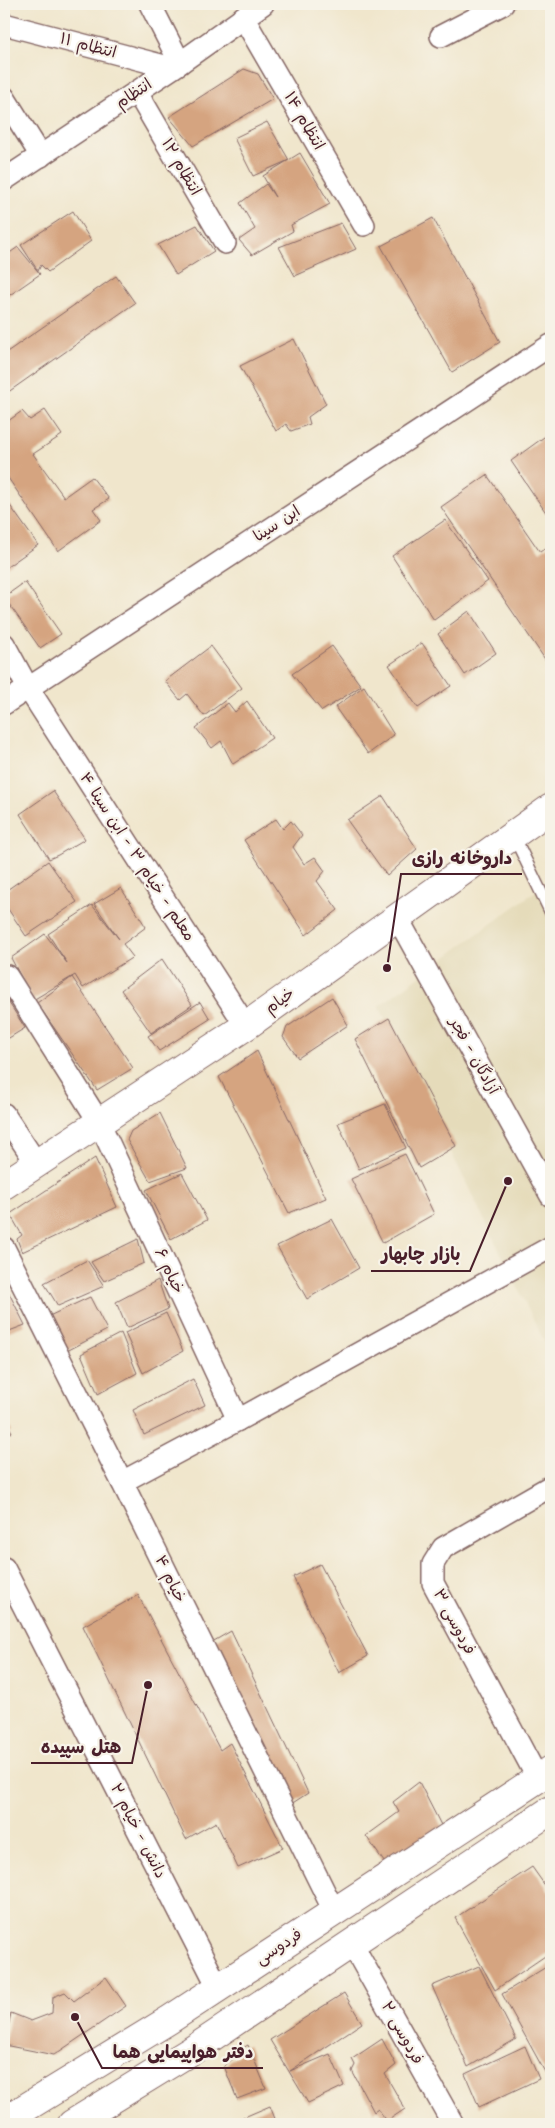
<svg xmlns="http://www.w3.org/2000/svg" width="555" height="2128" font-family="Kalam,'Playpen Sans Arabic',sans-serif">
<rect width="100%" height="100%" fill="#f7f3e8"/>
<filter id="ink" filterUnits="userSpaceOnUse"><feTurbulence type="fractalNoise" baseFrequency=".02" numOctaves="2"/><feDisplacementMap in="SourceGraphic" scale="10" xChannelSelector="R" yChannelSelector="G"/><feConvolveMatrix kernelMatrix="1 2 1 2 8 2 1 2 1" color-interpolation-filters="sRGB"/></filter>
<filter id="wash" filterUnits="userSpaceOnUse"><feTurbulence type="fractalNoise" baseFrequency=".0096" numOctaves="4" result="noise"/><feDisplacementMap in="SourceGraphic" scale="20" xChannelSelector="R" yChannelSelector="G"/><feGaussianBlur stdDeviation="1.12" result="paint"/><feColorMatrix in="noise" values="0 0 0 0 0 0 0 0 0 0 0 0 0 0 0 0 0 1.4 0 .05"/><feComposite in="paint" operator="in"/></filter>
<g filter="url(#wash)">
<rect width="100%" height="100%" fill="#f0e6cc"/>
<!-- built -->
<path fill="#e5dbba" d="M 551,880 L 551,1355 L 379,1006 Z"/>
<g id="blocks">
<!-- building -->
<g fill="#d5a480">
<path d="M 244,69 L 258,74 L 273,99 L 193,146 L 169,117 Z"/>
<path d="M 267,122 L 289,160 L 253,176 L 234,138 Z"/>
<path d="M 300,153 L 330,204 L 291,225 L 293,231 L 252,255 L 239,240 L 255,229 L 240,203 L 266,184 L 275,197 L 263,176 Z"/>
<path d="M 73,211 L 91,241 L 48,272 L 41,265 L 38,271 L 21,245 Z"/>
<path d="M 433,218 L 500,342 L 452,372 L 381,246 Z"/>
<path d="M 341,223 L 356,249 L 295,276 L 279,247 Z"/>
<path d="M 197,225 L 214,251 L 176,275 L 158,245 Z"/>
<path d="M 18,247 L 40,274 L 4,299 L 4,257 Z"/>
<path d="M 116,276 L 135,303 L 4,395 L 4,354 Z"/>
<path d="M 294,339 L 326,404 L 308,417 L 310,424 L 291,431 L 286,424 L 276,431 L 240,366 Z"/>
<path d="M 45,410 L 62,435 L 33,454 L 64,497 L 92,477 L 109,499 L 93,509 L 101,520 L 58,551 L 4,472 L 4,424 L 22,411 L 30,420 Z"/>
<path d="M 551,432 L 551,520 L 511,461 Z"/>
<path d="M 487,475 L 540,552 L 551,544 L 551,668 L 441,507 Z"/>
<path d="M 4,497 L 38,545 L 4,569 Z"/>
<path d="M 445,520 L 488,581 L 434,620 L 392,556 Z"/>
<path d="M 25,582 L 61,634 L 40,648 L 4,597 Z"/>
<path d="M 469,611 L 496,653 L 465,675 L 438,634 Z"/>
<path d="M 422,643 L 451,686 L 418,708 L 389,665 Z"/>
<path d="M 211,646 L 242,688 L 204,716 L 187,694 L 180,700 L 165,681 Z"/>
<path d="M 332,646 L 361,686 L 322,711 L 292,674 Z"/>
<path d="M 364,686 L 394,735 L 368,754 L 335,707 Z"/>
<path d="M 247,701 L 272,738 L 233,764 L 221,741 L 212,748 L 196,728 L 228,703 L 235,712 Z"/>
<path d="M 53,791 L 85,839 L 58,855 L 49,859 L 20,814 Z"/>
<path d="M 383,796 L 417,849 L 387,876 L 347,820 Z"/>
<path d="M 276,819 L 283,829 L 291,821 L 302,835 L 293,847 L 304,864 L 315,857 L 325,871 L 317,881 L 338,910 L 306,935 L 244,840 Z"/>
<path d="M 48,861 L 77,902 L 26,936 L 4,903 L 4,892 Z"/>
<path d="M 121,888 L 146,927 L 123,944 L 133,957 L 83,988 L 75,975 L 33,1000 L 11,958 L 45,934 L 67,963 L 48,934 L 92,905 L 119,939 L 94,904 Z"/>
<path d="M 162,959 L 192,1005 L 151,1033 L 121,990 Z"/>
<path d="M 72,977 L 133,1068 L 97,1090 L 37,1003 Z"/>
<path d="M 4,987 L 13,1000 L 9,1003 L 25,1028 L 4,1041 Z"/>
<path d="M 332,997 L 348,1025 L 298,1058 L 283,1037 L 287,1027 Z"/>
<path d="M 200,1002 L 210,1019 L 159,1051 L 148,1036 Z"/>
<path d="M 389,1018 L 456,1146 L 419,1168 L 355,1039 Z"/>
<path d="M 257,1051 L 326,1198 L 289,1213 L 219,1077 Z"/>
<path d="M 385,1104 L 406,1148 L 359,1169 L 338,1123 Z"/>
<path d="M 160,1113 L 187,1168 L 150,1181 L 127,1140 L 131,1131 Z"/>
<path d="M 405,1154 L 434,1214 L 383,1243 L 351,1179 Z"/>
<path d="M 95,1158 L 117,1207 L 22,1252 L 17,1239 L 22,1235 L 10,1214 Z"/>
<path d="M 182,1173 L 207,1220 L 171,1239 L 146,1190 Z"/>
<path d="M 332,1219 L 359,1268 L 307,1299 L 277,1246 Z"/>
<path d="M 138,1239 L 144,1263 L 104,1281 L 91,1262 Z"/>
<path d="M 87,1260 L 104,1286 L 58,1306 L 44,1283 Z"/>
<path d="M 158,1280 L 168,1309 L 127,1328 L 116,1302 Z"/>
<path d="M 4,1283 L 25,1325 L 4,1333 Z"/>
<path d="M 90,1297 L 107,1330 L 65,1352 L 47,1317 Z"/>
<path d="M 166,1313 L 183,1351 L 143,1373 L 125,1333 Z"/>
<path d="M 121,1333 L 137,1373 L 98,1394 L 81,1354 Z"/>
<path d="M 193,1379 L 205,1405 L 144,1435 L 133,1410 Z"/>
<path d="M 4,1418 L 12,1432 L 4,1436 Z"/>
<path d="M 320,1564 L 368,1656 L 339,1673 L 293,1577 Z"/>
<path d="M 138,1595 L 220,1750 L 230,1743 L 283,1848 L 238,1868 L 216,1822 L 186,1839 L 83,1626 Z"/>
<path d="M 231,1631 L 308,1793 L 285,1808 L 207,1645 Z"/>
<path d="M 419,1782 L 444,1831 L 391,1872 L 366,1836 L 399,1812 L 393,1802 Z"/>
<path d="M 532,1867 L 551,1894 L 551,1952 L 495,1990 L 455,1918 Z"/>
<path d="M 551,1964 L 551,2083 L 502,1994 Z"/>
<path d="M 479,1966 L 516,2039 L 468,2067 L 432,1986 Z"/>
<path d="M 106,1977 L 126,2006 L 54,2055 L 4,2045 L 11,2013 L 31,2021 L 52,2013 L 53,1997 L 65,1992 L 74,2001 Z"/>
<path d="M 344,1993 L 362,2023 L 290,2071 L 330,2054 L 344,2086 L 308,2103 L 270,2040 Z"/>
<path d="M 382,2039 L 396,2065 L 385,2074 L 405,2109 L 387,2121 L 378,2109 L 374,2112 L 352,2071 L 355,2065 L 352,2059 Z"/>
<path d="M 248,2045 L 266,2088 L 237,2099 L 224,2066 L 239,2054 L 239,2050 Z"/>
<path d="M 525,2046 L 539,2079 L 479,2107 L 465,2074 Z"/>
<path d="M 270,2106 L 277,2124 L 228,2124 Z"/>
</g>
</g>
</g>
<g filter="url(#ink)">
<use href="#blocks" fill-opacity="0" stroke="#846563" stroke-width="1"/>
<g fill="none" stroke-linecap="round" stroke-linejoin="round">
<!-- service casing -->
<g stroke="#846563" stroke-width="14">
<path id="service" d="M 513,834 L 551,913"/>
</g>
<!-- minor casing -->
<g stroke="#846563" stroke-width="24">
<g id="minor">
<path d="M 150,4 L 180,63"/>
<path d="M 243,17 L 364,225"/>
<path d="M 4,24 L 172,68"/>
<path d="M 441,36 L 503,4"/>
<path d="M 137,92 L 225,243"/>
<path d="M 4,97 L 41,156"/>
<path d="M 4,180 L 180,63 L 263,4"/>
<path d="M 4,644 L 28,688 L 246,1026"/>
<path d="M 4,704 L 551,345"/>
<path d="M 397,917 L 551,1196"/>
<path d="M 7,976 L 99,1122 L 238,1420"/>
<path d="M 4,1114 L 37,1164"/>
<path d="M 4,1248 L 122,1482 L 334,1911"/>
<path d="M 122,1482 L 238,1420 L 551,1247"/>
<path d="M 4,1568 L 218,1987"/>
<path d="M 538,1779 L 433,1583 L 433,1564 L 443,1548 L 551,1486"/>
<path d="M 351,1942 L 453,2124"/>
</g>
</g>
<!-- tertiary casing -->
<g stroke="#846563" stroke-width="30">
<g id="tertiary">
<path d="M 4,1185 L 246,1026 L 551,808"/>
<path d="M 4,2121 L 169,2020 L 551,1770"/>
<path d="M 72,2124 L 191,2051 L 551,1810"/>
</g>
</g>
<!-- service -->
<use href="#service" stroke="#fff" stroke-width="11"/>
<!-- minor -->
<use href="#minor" stroke="#fff" stroke-width="21"/>
<!-- tertiary -->
<use href="#tertiary" stroke="#fff" stroke-width="28"/>
</g>
</g>
<g text-anchor="middle" dominant-baseline="central" stroke-width="4.5" stroke-linejoin="round" paint-order="stroke">
<!-- street labels -->
<g font-size="16" fill="#4a1f2b" stroke="#f7f3e8">
<text transform="translate(88 46) rotate(15)">انتظام ۱۱</text>
<text transform="translate(134 94) rotate(-34)">انتظام</text>
<text transform="translate(304 121) rotate(60)">انتظام ۱۴</text>
<text transform="translate(181 167) rotate(60)">انتظام ۱۲</text>
<text transform="translate(277 524) rotate(-33)">ابن سینا</text>
<text transform="translate(137 857) rotate(57)">معلم - خیام ۳ - ابن سینا ۴</text>
<text transform="translate(280 1001) rotate(-36)">خیام</text>
<text transform="translate(474 1056) rotate(61)">آزادگان - فجر</text>
<text transform="translate(169 1271) rotate(65)">خیام ۶</text>
<text transform="translate(170 1579) rotate(64)">خیام ۴</text>
<text transform="translate(454 1622) rotate(62)">فردوسی ۳</text>
<text transform="translate(138 1831) rotate(63)">دانش - خیام ۲</text>
<text transform="translate(279 1947) rotate(-33)">فردوسی</text>
<text transform="translate(402 2033) rotate(61)">فردوسی ۲</text>
</g>
</g>
<!-- callouts -->
<path fill="none" stroke="#4a1f2b" stroke-width="2" d="M387 968L401 874H522M508 1181L470 1271H371M148 1685L132 1763H31M75 2017L102 2068H263"/>
<g fill="#4a1f2b" stroke="#f7f3e8" stroke-width="2">
<circle cx="387" cy="968" r="5"/>
<circle cx="508" cy="1181" r="5"/>
<circle cx="148" cy="1685" r="5"/>
<circle cx="75" cy="2017" r="5"/>
</g>
<g font-size="18" text-anchor="middle" font-weight="bold" fill="#4a1f2b" stroke="#f7f3e8" stroke-width="4.5" stroke-linejoin="round" paint-order="stroke">
<text x="462" y="864">داروخانه رازی</text>
<text x="421" y="1260">بازار چابهار</text>
<text x="81" y="1753">هتل سپیده</text>
<text x="183" y="2058">دفتر هواپیمایی هما</text>
</g>
<!-- margin -->
<rect width="555" height="2128" fill="none" stroke="#f7f3e8" stroke-width="20"/>
</svg>
